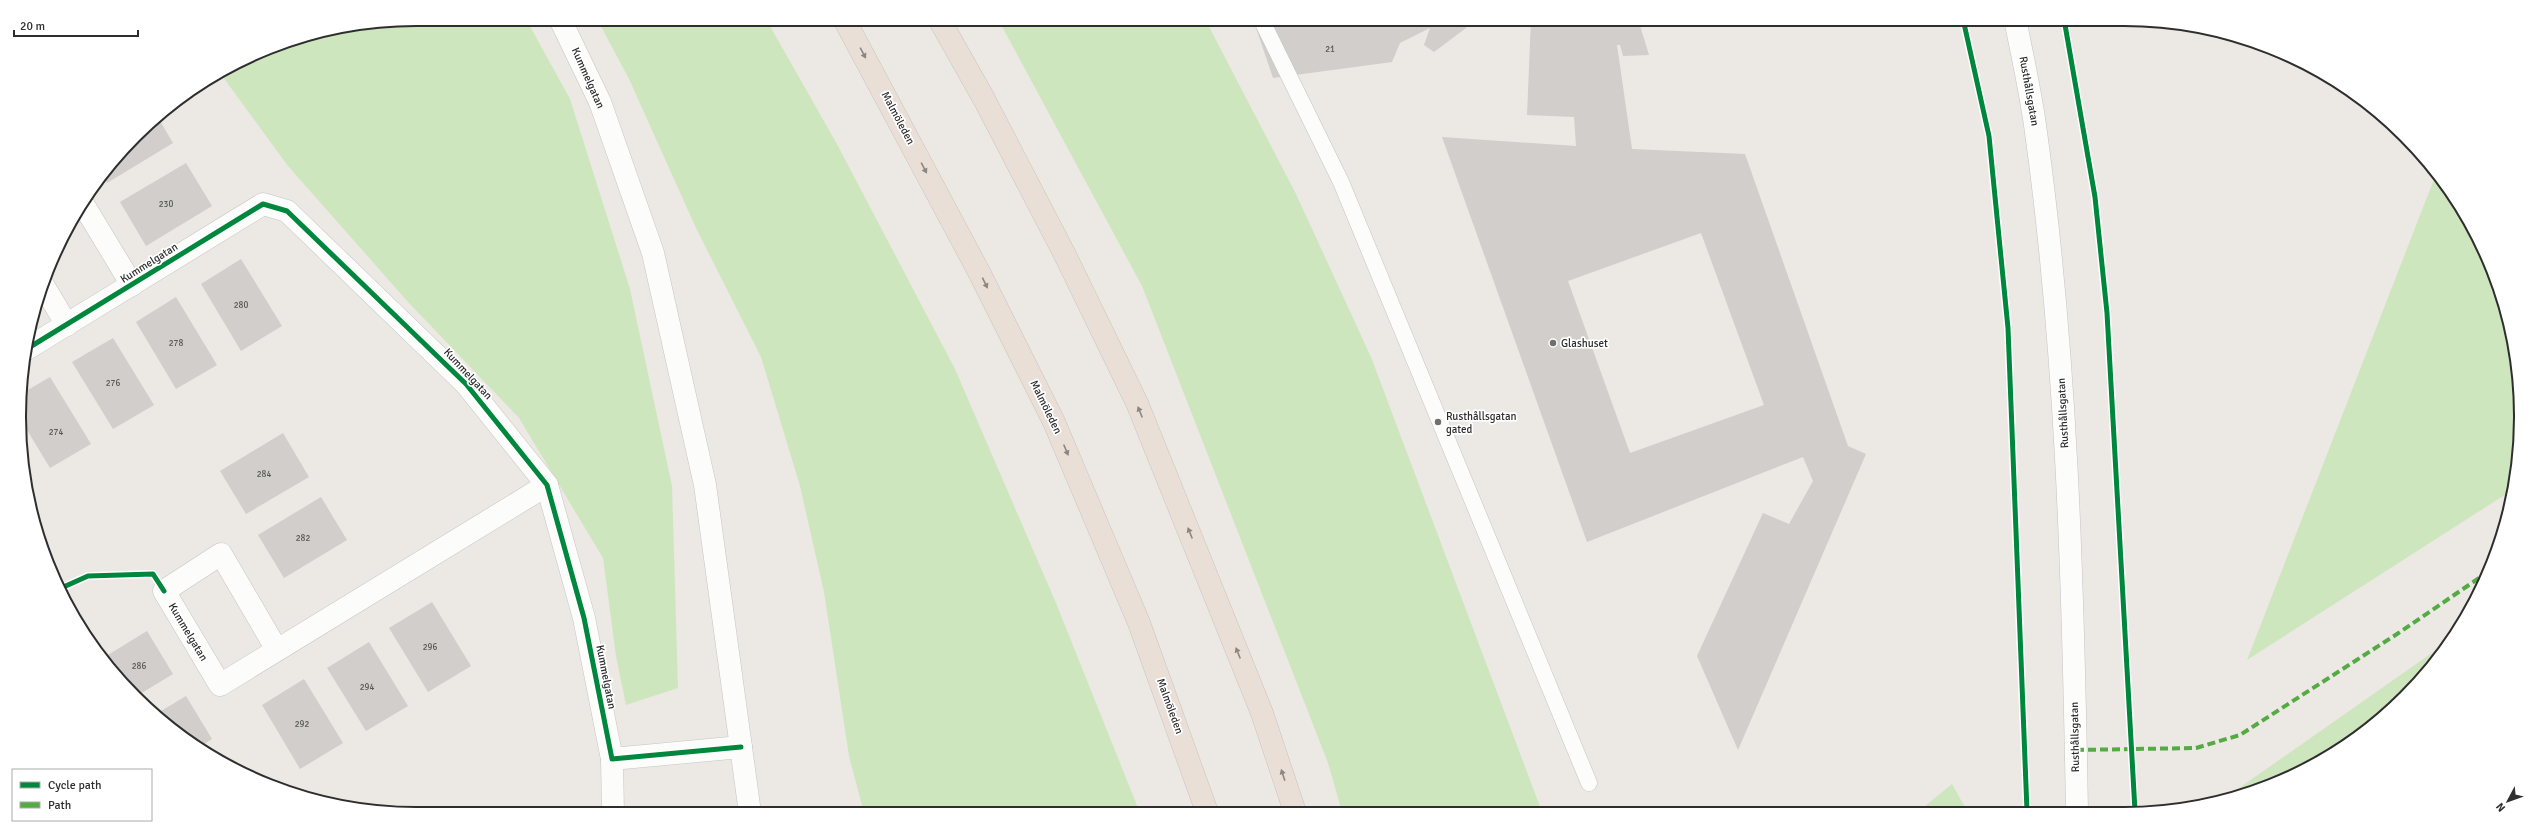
<svg xmlns="http://www.w3.org/2000/svg" width="2540" height="833" font-family="Signika,sans-serif">
<rect width="100%" height="100%" fill="#ece8e4"/>
<!-- green -->
<g fill="#cee6be">
<path d="M 417,19 L 526,19 L 570,99 L 630,289 L 672,486 L 678,688 L 626,705 L 616,656 L 603,558 L 519,418 L 408,302 L 288,166 L 220,73 L 265,49 L 339,27 Z"/>
<path d="M 597,19 L 766,19 L 838,146 L 955,369 L 1056,603 L 1140,813 L 864,813 L 849,756 L 824,592 L 800,486 L 761,357 L 696,228 L 629,79 Z"/>
<path d="M 998,19 L 1205,19 L 1296,194 L 1371,357 L 1542,812 L 1342,812 L 1328,763 L 1142,286 Z"/>
<path d="M 2436,174 C 2491,240 2521,331 2521,417 C 2521,440 2516,466 2514,489 L 2247,660 Z"/>
<path d="M 2446,643 L 2404,698 L 2345,747 L 2299,773 L 2251,793 L 2222,800 Z"/>
<path d="M 1952,784 L 1967,811 L 1919,811 Z"/>
</g>
<!-- building -->
<g fill="#d1cecb" fill-rule="evenodd">
<path d="M 1253,19 L 1478,19 L 1434,52 L 1424,45 L 1430,28 L 1400,43 L 1392,62 L 1273,78 Z"/>
<path d="M 1531,19 L 1612,19 L 1612,23 L 1617,24 L 1616,19 L 1638,19 L 1649,55 L 1623,56 L 1620,45 L 1617,45 L 1632,149 L 1745,154 L 1848,446 L 1866,454 L 1738,750 L 1697,656 L 1763,513 L 1789,524 L 1813,481 L 1803,457 L 1587,542 L 1442,137 L 1576,146 L 1574,117 L 1527,115 ZM 1701,233 L 1764,405 L 1630,453 L 1568,281 Z"/>
<path d="M 157,116 L 173,143 L 107,183 L 102,174 Z"/>
<path d="M 186,163 L 212,206 L 146,246 L 120,202 Z"/>
<path d="M 241,259 L 282,326 L 241,351 L 201,284 Z"/>
<path d="M 176,297 L 217,365 L 176,389 L 136,322 Z"/>
<path d="M 113,338 L 154,405 L 113,429 L 72,362 Z"/>
<path d="M 50,377 L 91,444 L 50,468 L 21,420 L 21,394 Z"/>
<path d="M 283,433 L 309,477 L 246,514 L 220,471 Z"/>
<path d="M 321,497 L 347,540 L 284,578 L 258,535 Z"/>
<path d="M 432,602 L 471,666 L 428,692 L 389,628 Z"/>
<path d="M 147,631 L 173,674 L 135,697 L 103,658 Z"/>
<path d="M 369,642 L 408,706 L 366,731 L 327,668 Z"/>
<path d="M 304,679 L 343,743 L 300,769 L 262,705 Z"/>
<path d="M 186,696 L 212,739 L 198,748 L 156,714 Z"/>
</g>
<g fill="none" stroke-linecap="round" stroke-linejoin="round">
<!-- lane casing -->
<g stroke="#c5c4c5" stroke-width="17">
<path id="lane" d="M 1261,19 L 1341,182 L 1589,783"/>
</g>
<!-- street casing -->
<g stroke="#c5c4c5" stroke-width="23">
<g id="street">
<path d="M 83,204 L 132,285"/>
<path d="M 43,285 L 67,325"/>
<path d="M 25,350 L 263,204 L 287,211 L 466,384 L 547,485 L 584,618 L 612,759 L 741,747"/>
<path d="M 277,650 L 221,554 L 164,591 L 220,685 C 329,618 438,551 547,485"/>
<path d="M 612,759 L 613,814"/>
</g>
</g>
<!-- secondary casing -->
<g stroke="#c5c4c5" stroke-width="23">
<g id="secondary">
<path d="M 560,19 L 600,102 L 653,253 L 705,485 L 750,813"/>
<path d="M 2015,19 C 2022,54 2030,90 2035,125 C 2067,352 2073,582 2077,811"/>
</g>
</g>
<!-- highway casing -->
<g stroke="#c6c5c4" stroke-width="23">
<g id="highway">
<path d="M 844,19 L 979,272 L 1054,422 L 1139,623 L 1207,812"/>
<path d="M 939,19 L 984,99 L 1064,253 L 1137,403 L 1262,713 L 1295,812"/>
</g>
</g>
<!-- lane -->
<use href="#lane" stroke="#fcfcfb" stroke-width="16"/>
<!-- street -->
<use href="#street" stroke="#fcfcfb" stroke-width="22"/>
<!-- secondary -->
<use href="#secondary" stroke="#fcfcfb" stroke-width="22"/>
<!-- highway -->
<use href="#highway" stroke="#eadfd6" stroke-width="22"/>
<!-- quiet -->
<path stroke="#54ab44" stroke-width="4" stroke-dasharray="8 4" stroke-linecap="butt" d="M 2076,750 L 2196,748 L 2240,735 L 2394,636 L 2488,572"/>
<!-- cycleway casing -->
<g stroke="#fff" stroke-width="8">
<g id="cycleway">
<path d="M 1963,19 L 1989,136 L 2008,328 L 2027,811"/>
<path d="M 2064,19 L 2095,197 L 2107,313 L 2135,811"/>
<path d="M 25,350 L 263,204 L 287,211 L 466,384 L 547,485 L 584,618 L 612,759 L 741,747"/>
<path d="M 59,589 L 88,576 L 153,574 L 164,591"/>
</g>
</g>
<!-- cycleway -->
<use href="#cycleway" stroke="#00873e" stroke-width="5"/>
</g>
<!-- one-way arrows -->
<defs><path id="oneway-solid" d="M-6-.8H1V-3.2L6.5 0L1 3.2V.8H-6Z"/></defs>
<g fill="#8c8682">
<use href="#oneway-solid" transform="translate(863 53) rotate(62)"/>
<use href="#oneway-solid" transform="translate(924 168) rotate(62)"/>
<use href="#oneway-solid" transform="translate(985 283) rotate(64)"/>
<use href="#oneway-solid" transform="translate(1140 412) rotate(-112)"/>
<use href="#oneway-solid" transform="translate(1066 450) rotate(67)"/>
<use href="#oneway-solid" transform="translate(1190 533) rotate(-112)"/>
<use href="#oneway-solid" transform="translate(1238 653) rotate(-112)"/>
<use href="#oneway-solid" transform="translate(1283 775) rotate(-108)"/>
</g>
<!-- markers -->
<g fill="#706f6e" stroke="#fff" stroke-width="1.5">
<circle cx="1553" cy="343" r="4"/>
<circle cx="1438" cy="422" r="4"/>
</g>
<g text-anchor="middle" dominant-baseline="central" stroke-width="3.5" stroke-linejoin="round" paint-order="stroke">
<!-- number labels -->
<g font-size="9" fill="#585857">
<text x="1330" y="49">21</text>
<text x="166" y="204">230</text>
<text x="241" y="305">280</text>
<text x="176" y="343">278</text>
<text x="113" y="383">276</text>
<text x="56" y="432">274</text>
<text x="264" y="474">284</text>
<text x="303" y="538">282</text>
<text x="430" y="647">296</text>
<text x="139" y="666">286</text>
<text x="367" y="687">294</text>
<text x="302" y="724">292</text>
</g>
<!-- street labels -->
<g font-size="11" fill="#2e2e2e" stroke="#fff">
<text transform="translate(588 78) rotate(66)">Kummelgatan</text>
<text transform="translate(2029 91) rotate(80)">Rusthållsgatan</text>
<text transform="translate(898 118) rotate(62)">Malmöleden</text>
<text transform="translate(149 263) rotate(-32)">Kummelgatan</text>
<text transform="translate(468 374) rotate(47)">Kummelgatan</text>
<text transform="translate(1046 407) rotate(64)">Malmöleden</text>
<text transform="translate(2063 413) rotate(-93)">Rusthållsgatan</text>
<text transform="translate(188 632) rotate(59)">Kummelgatan</text>
<text transform="translate(606 677) rotate(79)">Kummelgatan</text>
<text transform="translate(1170 706) rotate(70)">Malmöleden</text>
<text transform="translate(2075 737) rotate(-91)">Rusthållsgatan</text>
</g>
<!-- poi labels -->
<g font-size="11" fill="#2e2e2e" stroke="#fff" text-anchor="start">
<text x="1561" y="343">Glashuset</text>
<text x="1446" y="416">Rusthållsgatan<tspan x="1446" dy="13">gated</tspan></text>
</g>
</g>
<!-- crop -->
<path d="M0 0H2540V833H0ZM416 26H2124A390 390 0 0 1 2514 416V417A390 390 0 0 1 2124 807H416A390 390 0 0 1 26 417V416A390 390 0 0 1 416 26Z" fill="#fff" fill-rule="evenodd"/>
<path fill="none" stroke="#2e2e2e" stroke-width="2" d="M416 26H2124A390 390 0 0 1 2514 416V417A390 390 0 0 1 2124 807H416A390 390 0 0 1 26 417V416A390 390 0 0 1 416 26Z"/>
<!-- legend -->
<rect x="12" y="769" width="140" height="52" fill="#ffffff" stroke="#ababab"/>
<rect x="20" y="782" width="20" height="6" fill="#00873e" stroke="#ababab"/>
<text x="48" y="789" font-size="12" fill="#2e2e2e">Cycle path</text>
<rect x="20" y="802" width="20" height="6" fill="#54ab44" stroke="#ababab"/>
<text x="48" y="809" font-size="12" fill="#2e2e2e">Path</text>
<!-- north arrow -->
<g transform="translate(2508 801) rotate(229)" stroke="#ffffff" stroke-width="3" paint-order="stroke">
<path d="M0-3L7 15L0 10L-7 15Z" fill="#2e2e2e"/>
<text y="-6" font-size="11" font-weight="bold" text-anchor="middle" fill="#2e2e2e">N</text>
</g>
<!-- scale -->
<path d="M14 30v6h124v-6" fill="none" stroke="#2e2e2e" stroke-width="2"/>
<text x="20" y="30" font-size="12" fill="#2e2e2e" stroke="#ffffff" stroke-width="3" paint-order="stroke">20 m</text>
</svg>
